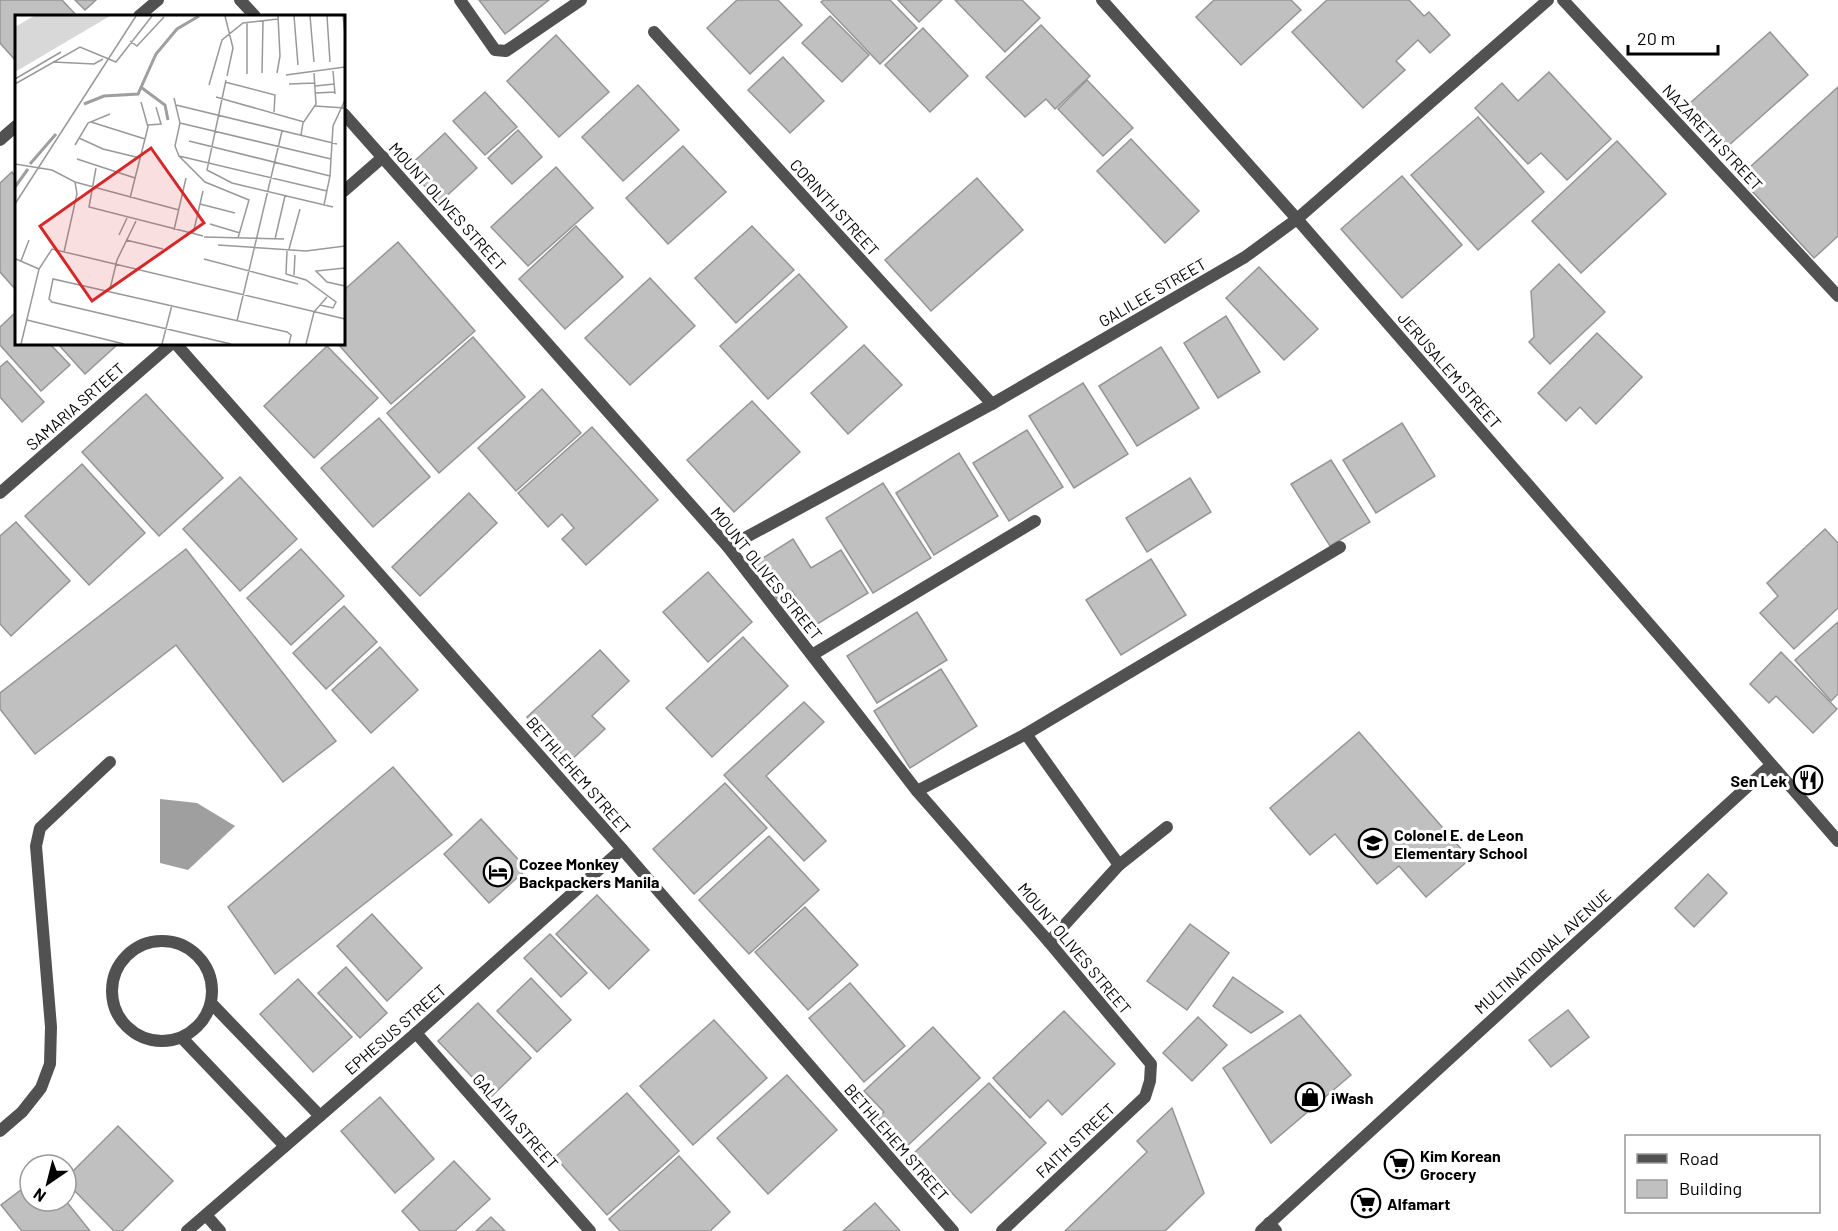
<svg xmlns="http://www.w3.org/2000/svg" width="1838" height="1231" font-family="Barlow,sans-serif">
<rect width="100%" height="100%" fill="#fff"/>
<!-- water -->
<path fill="#9f9f9f" d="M 160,799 L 197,803 L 235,826 L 188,870 L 160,863 Z"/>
<!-- building -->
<g fill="#c0c0c0" stroke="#959595" stroke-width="1.5">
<path d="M 0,0 L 62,0 L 77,16 L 16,16 L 16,61 L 0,43 Z"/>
<path d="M 75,0 L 96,0 L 85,10 Z"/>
<path d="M 479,0 L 549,0 L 505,34 Z"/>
<path d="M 737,0 L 778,0 L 802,25 L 750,74 L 707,28 Z"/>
<path d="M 824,0 L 890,0 L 917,28 L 880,64 L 821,2 Z"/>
<path d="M 898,0 L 942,0 L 919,22 Z"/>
<path d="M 955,0 L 1022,0 L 1040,18 L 1005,52 Z"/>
<path d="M 1214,0 L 1291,0 L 1301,10 L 1241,65 L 1196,17 Z"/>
<path d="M 1327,0 L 1409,0 L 1424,16 L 1429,12 L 1450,35 L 1430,53 L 1418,40 L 1396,61 L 1405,70 L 1363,108 L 1292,32 Z"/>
<path d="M 830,16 L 869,55 L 842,82 L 802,43 Z"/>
<path d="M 1041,25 L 1090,76 L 1055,109 L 1046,99 L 1025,117 L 986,77 Z"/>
<path d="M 923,28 L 968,76 L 930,112 L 885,65 Z"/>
<path d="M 1770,32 L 1808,75 L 1728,146 L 1690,103 Z"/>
<path d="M 556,35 L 609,92 L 559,137 L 507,81 Z"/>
<path d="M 783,57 L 824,101 L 790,133 L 748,90 Z"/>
<path d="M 1549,72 L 1611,139 L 1567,180 L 1541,153 L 1528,164 L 1475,108 L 1502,83 L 1518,101 Z"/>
<path d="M 1087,80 L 1133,128 L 1103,156 L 1058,109 Z"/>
<path d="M 638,85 L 679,130 L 623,181 L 582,137 Z"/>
<path d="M 1838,87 L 1838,236 L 1814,258 L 1739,177 Z"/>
<path d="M 485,92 L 517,127 L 485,155 L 453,121 Z"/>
<path d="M 1478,117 L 1544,192 L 1478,250 L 1411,175 Z"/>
<path d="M 518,130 L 542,157 L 512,184 L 488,158 Z"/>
<path d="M 445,133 L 477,168 L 440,202 L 407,168 Z"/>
<path d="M 1131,139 L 1199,211 L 1165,243 L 1097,171 Z"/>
<path d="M 1617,141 L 1666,194 L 1581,273 L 1532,221 Z"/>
<path d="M 683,146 L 726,192 L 668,244 L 626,198 Z"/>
<path d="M 556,167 L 593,208 L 528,266 L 491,227 Z"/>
<path d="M 12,172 L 16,178 L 16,290 L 0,272 L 0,183 Z"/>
<path d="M 1402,176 L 1462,245 L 1402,298 L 1341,229 Z"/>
<path d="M 977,178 L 1023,230 L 931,311 L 885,260 Z"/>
<path d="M 576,226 L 623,277 L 565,329 L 519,279 Z"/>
<path d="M 752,226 L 794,270 L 736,323 L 695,278 Z"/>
<path d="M 398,242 L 475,331 L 391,404 L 338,344 L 344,344 L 344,290 Z"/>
<path d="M 1559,264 L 1605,312 L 1550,364 L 1529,342 L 1534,337 L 1531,291 Z"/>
<path d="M 1259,267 L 1318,329 L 1284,360 L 1226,298 Z"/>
<path d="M 799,274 L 847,327 L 768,399 L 720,346 Z"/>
<path d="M 650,278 L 695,326 L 630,385 L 585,338 Z"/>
<path d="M 16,312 L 16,344 L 50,344 L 70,365 L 41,391 L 0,345 L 0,327 Z"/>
<path d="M 1226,316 L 1260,372 L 1218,398 L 1184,343 Z"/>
<path d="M 1597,333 L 1642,377 L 1596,424 L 1580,407 L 1566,421 L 1538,393 Z"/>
<path d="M 473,337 L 525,397 L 439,473 L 387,413 Z"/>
<path d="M 58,344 L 118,344 L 85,374 Z"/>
<path d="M 864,345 L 902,385 L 848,434 L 811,393 Z"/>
<path d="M 327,346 L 378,398 L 314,458 L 264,406 Z"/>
<path d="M 1161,347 L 1199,408 L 1137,446 L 1099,386 Z"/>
<path d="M 7,361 L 44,402 L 22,422 L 0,397 L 0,367 Z"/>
<path d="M 1083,383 L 1128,454 L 1074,488 L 1029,416 Z"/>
<path d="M 542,389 L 581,433 L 516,491 L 478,448 Z"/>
<path d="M 146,394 L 223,478 L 159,536 L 82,452 Z"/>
<path d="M 752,401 L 800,452 L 734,512 L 687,460 Z"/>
<path d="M 379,418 L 430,477 L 373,527 L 321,468 Z"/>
<path d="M 1402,423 L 1435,476 L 1376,513 L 1343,460 Z"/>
<path d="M 592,427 L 658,500 L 586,565 L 562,539 L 574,528 L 562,514 L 548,527 L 518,493 Z"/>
<path d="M 1027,430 L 1063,487 L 1009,521 L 973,463 Z"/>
<path d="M 959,453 L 998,516 L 934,555 L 896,493 Z"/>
<path d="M 1331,460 L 1370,522 L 1330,546 L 1291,484 Z"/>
<path d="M 82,464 L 145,533 L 89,585 L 25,516 Z"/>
<path d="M 240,477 L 297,539 L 240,591 L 183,529 Z"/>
<path d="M 1190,478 L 1211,512 L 1147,552 L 1126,518 Z"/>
<path d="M 883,483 L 931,558 L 873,593 L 826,518 Z"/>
<path d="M 469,493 L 497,523 L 420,596 L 392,567 Z"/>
<path d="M 16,522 L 70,581 L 11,636 L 0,624 L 0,536 Z"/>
<path d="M 1825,529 L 1838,543 L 1838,608 L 1794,649 L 1760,613 L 1778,596 L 1767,583 Z"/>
<path d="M 793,539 L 811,568 L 841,550 L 868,593 L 814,626 L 792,591 L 777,599 L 755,563 Z"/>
<path d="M 186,549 L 336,741 L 283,782 L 176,645 L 35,754 L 0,709 L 0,693 Z"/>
<path d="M 301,549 L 344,596 L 291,645 L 247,598 Z"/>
<path d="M 1151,559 L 1186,615 L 1121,655 L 1086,600 Z"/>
<path d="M 708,572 L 752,622 L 708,662 L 663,612 Z"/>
<path d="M 344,606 L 377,642 L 326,689 L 293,653 Z"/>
<path d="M 917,612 L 947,660 L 877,703 L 847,656 Z"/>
<path d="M 1838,622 L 1838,694 L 1831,701 L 1795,660 Z"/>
<path d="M 743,637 L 788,686 L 712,757 L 666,708 Z"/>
<path d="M 380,647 L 418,690 L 371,733 L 332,690 Z"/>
<path d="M 600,650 L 629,681 L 592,716 L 605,729 L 569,762 L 527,717 Z"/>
<path d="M 1781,652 L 1837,709 L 1813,733 L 1776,696 L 1769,703 L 1750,684 Z"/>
<path d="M 941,669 L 977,726 L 910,768 L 874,711 Z"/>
<path d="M 804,702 L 824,722 L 766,776 L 826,841 L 804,861 L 724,775 Z"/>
<path d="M 1359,732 L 1470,859 L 1426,897 L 1399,866 L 1377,884 L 1335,834 L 1310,855 L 1270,808 Z"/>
<path d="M 393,767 L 452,835 L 275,974 L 228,907 Z"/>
<path d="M 725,783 L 767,828 L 694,894 L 653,849 Z"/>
<path d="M 481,819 L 527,869 L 489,903 L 444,854 Z"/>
<path d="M 769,836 L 819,890 L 749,954 L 699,900 Z"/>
<path d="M 1708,874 L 1727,893 L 1694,927 L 1675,908 Z"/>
<path d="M 597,895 L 649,950 L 609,989 L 556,934 Z"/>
<path d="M 805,907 L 858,965 L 808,1010 L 755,952 Z"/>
<path d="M 372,914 L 422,968 L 387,1001 L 337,946 Z"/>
<path d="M 1190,924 L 1229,953 L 1187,1010 L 1147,981 Z"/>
<path d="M 550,934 L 587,973 L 561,997 L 524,958 Z"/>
<path d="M 346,967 L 387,1013 L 360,1038 L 318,993 Z"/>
<path d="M 1233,977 L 1283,1012 L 1251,1033 L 1213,1006 Z"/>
<path d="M 531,978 L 571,1020 L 537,1052 L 497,1011 Z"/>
<path d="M 298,979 L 352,1037 L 313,1072 L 260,1014 Z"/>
<path d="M 850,983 L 905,1046 L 864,1082 L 809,1018 Z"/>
<path d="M 478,1003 L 531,1058 L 491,1097 L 438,1041 Z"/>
<path d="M 1568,1010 L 1589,1037 L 1551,1067 L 1529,1040 Z"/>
<path d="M 1064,1011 L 1115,1064 L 1062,1115 L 1048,1100 L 1030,1118 L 993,1078 Z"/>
<path d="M 1300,1015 L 1351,1075 L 1271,1143 L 1223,1068 Z"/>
<path d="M 1198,1017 L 1227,1045 L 1192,1081 L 1163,1053 Z"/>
<path d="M 714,1020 L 767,1078 L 693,1145 L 640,1086 Z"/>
<path d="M 933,1027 L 980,1078 L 905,1148 L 878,1118 L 884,1112 L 864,1091 Z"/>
<path d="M 787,1075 L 837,1130 L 768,1194 L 717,1138 Z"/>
<path d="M 989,1083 L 1046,1143 L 971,1213 L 914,1153 Z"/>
<path d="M 627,1093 L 679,1151 L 607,1215 L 555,1157 Z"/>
<path d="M 380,1097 L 434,1159 L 395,1193 L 341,1131 Z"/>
<path d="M 1172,1108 L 1204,1193 L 1165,1231 L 1065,1231 L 1147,1152 L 1137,1141 Z"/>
<path d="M 118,1126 L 173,1181 L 122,1231 L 114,1231 L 66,1182 L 66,1178 Z"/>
<path d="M 679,1156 L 730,1212 L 710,1231 L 620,1231 L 609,1219 Z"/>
<path d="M 454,1161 L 490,1199 L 455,1231 L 420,1231 L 402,1211 Z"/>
<path d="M 30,1183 L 30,1201 L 66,1201 L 90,1231 L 22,1231 L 1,1205 Z"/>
<path d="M 875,1203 L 900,1231 L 843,1231 Z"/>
<path d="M 491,1217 L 505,1231 L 476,1231 Z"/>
</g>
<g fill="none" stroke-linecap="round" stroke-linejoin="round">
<!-- service -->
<g stroke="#515151" stroke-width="12">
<path d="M 460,0 L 495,50 L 506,51 L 581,0"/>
<path d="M 1026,734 L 1119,865"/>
<path d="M 917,791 L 1026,734 L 1340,547"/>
<circle cx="162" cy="991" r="50"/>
<path d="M 1049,942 L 1119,865 L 1167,827"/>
<path d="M 211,1003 L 320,1116"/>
<path d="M 182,1038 L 285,1146"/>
<path d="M 0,1131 L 22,1112 L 41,1088 L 50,1064 L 51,1027 L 36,846 L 40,828 L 110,762"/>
<path d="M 1269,1223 L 1276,1231"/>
</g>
<!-- minor -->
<g stroke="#515151" stroke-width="12">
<path d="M 240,0 L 255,16"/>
<path d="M 1102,0 L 1297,219 L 1838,841"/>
<path d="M 1563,0 L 1838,296"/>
<path d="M 139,16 L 158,0"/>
<path d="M 654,32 L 992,404"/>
<path d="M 344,114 L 728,547 L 917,791 L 1049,942 L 1151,1064 L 1150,1081 L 1145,1097 L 1002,1231"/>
<path d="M 0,140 L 16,126"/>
<path d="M 344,191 L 383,157"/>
<path d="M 176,344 L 622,849 L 953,1231"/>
<path d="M 0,493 L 171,344"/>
<path d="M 728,547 L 992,404 L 1245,257 L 1297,219 L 1548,0"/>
<path d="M 812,655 L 1035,521"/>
<path d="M 416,1033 L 590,1231"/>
<path d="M 206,1215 L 220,1231"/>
<path d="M 187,1231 L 416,1033 L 622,849"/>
<path d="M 1261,1231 L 1771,765"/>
</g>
</g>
<!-- icons -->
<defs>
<g id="restaurant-ring" transform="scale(1.5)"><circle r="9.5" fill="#fff" stroke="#000" stroke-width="1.5"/><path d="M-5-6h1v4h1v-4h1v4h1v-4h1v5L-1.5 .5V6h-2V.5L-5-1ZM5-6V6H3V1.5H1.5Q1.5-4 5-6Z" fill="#000"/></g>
<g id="school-ring" transform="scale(1.5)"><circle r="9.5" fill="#fff" stroke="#000" stroke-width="1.5"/><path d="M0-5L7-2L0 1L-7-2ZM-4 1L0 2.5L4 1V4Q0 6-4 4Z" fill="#000"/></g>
<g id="hotel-ring" transform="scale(1.5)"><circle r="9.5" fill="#fff" stroke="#000" stroke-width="1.5"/><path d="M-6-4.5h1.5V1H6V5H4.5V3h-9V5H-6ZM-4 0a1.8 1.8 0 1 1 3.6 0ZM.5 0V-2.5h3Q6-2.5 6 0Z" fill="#000"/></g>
<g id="shop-ring" transform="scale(1.5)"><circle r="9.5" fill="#fff" stroke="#000" stroke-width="1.5"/><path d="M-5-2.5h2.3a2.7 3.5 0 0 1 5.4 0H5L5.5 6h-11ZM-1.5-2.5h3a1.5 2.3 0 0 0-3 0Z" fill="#000"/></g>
<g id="supermarket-ring" transform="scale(1.5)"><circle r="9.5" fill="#fff" stroke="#000" stroke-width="1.5"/><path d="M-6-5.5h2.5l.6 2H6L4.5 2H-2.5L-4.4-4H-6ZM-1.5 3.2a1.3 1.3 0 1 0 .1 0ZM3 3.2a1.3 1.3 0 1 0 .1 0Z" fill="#000"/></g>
</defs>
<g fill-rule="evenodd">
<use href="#restaurant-ring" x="1808" y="780"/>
<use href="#school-ring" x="1373" y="843"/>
<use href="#hotel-ring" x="498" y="872"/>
<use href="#shop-ring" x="1310" y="1097"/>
<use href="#supermarket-ring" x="1399" y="1164"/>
<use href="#supermarket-ring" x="1366" y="1203"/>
</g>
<g text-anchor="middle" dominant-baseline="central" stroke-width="6" stroke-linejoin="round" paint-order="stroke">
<!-- street labels -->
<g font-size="16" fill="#000" stroke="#fff">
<text transform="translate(1713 137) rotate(47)">NAZARETH STREET</text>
<text transform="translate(448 206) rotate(48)">MOUNT OLIVES STREET</text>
<text transform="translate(835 207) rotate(48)">CORINTH STREET</text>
<text transform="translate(1152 292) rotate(-30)">GALILEE STREET</text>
<text transform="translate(1450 370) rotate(49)">JERUSALEM STREET</text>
<text transform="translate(75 406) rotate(-41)">SAMARIA SRTEET</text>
<text transform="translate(767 573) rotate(51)">MOUNT OLIVES STREET</text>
<text transform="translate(579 775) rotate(49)">BETHLEHEM STREET</text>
<text transform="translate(1075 948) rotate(50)">MOUNT OLIVES STREET</text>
<text transform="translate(1542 951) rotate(-42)">MULTINATIONAL AVENUE</text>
<text transform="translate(395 1029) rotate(-41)">EPHESUS STREET</text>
<text transform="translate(516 1121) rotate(49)">GALATIA STREET</text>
<text transform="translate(1075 1140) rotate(-43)">FAITH STREET</text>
<text transform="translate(897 1142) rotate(49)">BETHLEHEM STREET</text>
</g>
<!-- poi labels -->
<g font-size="16" font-weight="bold" fill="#000" stroke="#fff" text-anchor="start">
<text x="1787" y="780" text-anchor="end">Sen Lek</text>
<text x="1394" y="834">Colonel E. de Leon<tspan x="1394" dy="18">Elementary School</tspan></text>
<text x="519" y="863">Cozee Monkey<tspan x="519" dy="18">Backpackers Manila</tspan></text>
<text x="1331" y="1097">iWash</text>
<text x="1420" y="1155">Kim Korean<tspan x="1420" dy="18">Grocery</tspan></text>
<text x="1387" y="1203">Alfamart</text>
</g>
</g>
<!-- overview -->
<g transform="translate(15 15)">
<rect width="330" height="330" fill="#fff"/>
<path d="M 19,1 L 95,1 L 0,57 L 0,12 Z" fill="#d8d8d8"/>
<path fill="none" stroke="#9f9f9f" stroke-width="3" d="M 127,73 L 150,90 L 153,105M 69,89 L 89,81 L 123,79 L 141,39 L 162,14 L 184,1M 15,149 L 41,119M 0,172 L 13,154"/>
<path fill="none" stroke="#999" stroke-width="1.5" d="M 210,1 L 218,33 L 212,61M 279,1 L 283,50M 295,1 L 299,47M 312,1 L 315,47M 328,1 L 330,19M 232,7 L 232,59M 115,26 L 122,31 L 149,2M 38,47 L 79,49 L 88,44M 318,56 L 320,79M 247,58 L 248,6M 262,58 L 265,41 L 263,1M 271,60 L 330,52M 0,64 L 46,37M 211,65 L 192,155 L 217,168 L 318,192M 210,67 L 260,80 L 259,97M 0,69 L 65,32 L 101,47 L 137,1M 274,69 L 300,68M 194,70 L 207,25 L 228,8 L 263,4M 300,71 L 319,69M 301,78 L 320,77M 201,82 L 289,107M 159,83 L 165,108 L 160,131 L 164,141 L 190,167 L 234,185 L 223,223M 161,90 L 322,129M 300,91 L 330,93M 76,107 L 130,124M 165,108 L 316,144M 133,110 L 146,109 L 141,92M 286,120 L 288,108 L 301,89 L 299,58M 64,123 L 88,134 L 125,143M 174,126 L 315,161M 60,130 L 73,108 L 95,99M 164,141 L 312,176M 62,144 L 120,163M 0,149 L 37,155 L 60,167 L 62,179 L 49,237M 81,153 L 74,192 L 188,221M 60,167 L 164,195M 115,183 L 133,112 L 126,87M 0,189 L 121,1M 185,189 L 220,198M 309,190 L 315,161 L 318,111 L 330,85M 195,209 L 225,218M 159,215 L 171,163M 178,219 L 188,176M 104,220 L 112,203M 189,222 L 269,224M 260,224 L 270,181M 111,225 L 148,234M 203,230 L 291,236 L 330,231M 274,234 L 285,194M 1,244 L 24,254M 189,244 L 283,269M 6,246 L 14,225M 330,253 L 301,256 L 312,267 L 330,271M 271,259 L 291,265 L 321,287 L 318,293 L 305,290M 271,259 L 272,236M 279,260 L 280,240M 95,274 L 102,245 L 121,206M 12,305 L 109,329M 222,306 L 267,116M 6,329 L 24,254 L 37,234 L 330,304M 147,329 L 157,290M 216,329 L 37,287 L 34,284 L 38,264 L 272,317 L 276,320 L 274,329M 291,329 L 299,297 L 312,282"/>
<path fill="#d62828" fill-opacity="0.15" stroke="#d62828" stroke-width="3" d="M 136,133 L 189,208 L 77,286 L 25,211 Z"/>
<rect width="330" height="330" fill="none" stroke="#000" stroke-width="3"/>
</g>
<!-- legend -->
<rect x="1625" y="1135" width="195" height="78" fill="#ffffff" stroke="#999999" stroke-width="1.5"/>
<rect x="1637" y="1154" width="30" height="9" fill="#515151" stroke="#999999" stroke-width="1.5"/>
<text x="1679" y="1165" font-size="18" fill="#000000">Road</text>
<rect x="1637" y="1180" width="30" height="18" fill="#c0c0c0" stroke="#999999" stroke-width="1.5"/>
<text x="1679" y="1195" font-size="18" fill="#000000">Building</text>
<!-- north arrow -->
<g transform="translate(48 1183) rotate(215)"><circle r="28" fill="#ffffff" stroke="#999999" stroke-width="1.5"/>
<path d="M0-4.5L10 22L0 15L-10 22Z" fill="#000000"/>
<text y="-9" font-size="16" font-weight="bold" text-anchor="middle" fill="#000000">N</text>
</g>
<!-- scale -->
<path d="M1628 45v9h90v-9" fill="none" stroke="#000000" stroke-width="3"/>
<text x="1637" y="45" font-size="18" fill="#000000" stroke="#ffffff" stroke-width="4.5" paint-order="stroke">20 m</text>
</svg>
